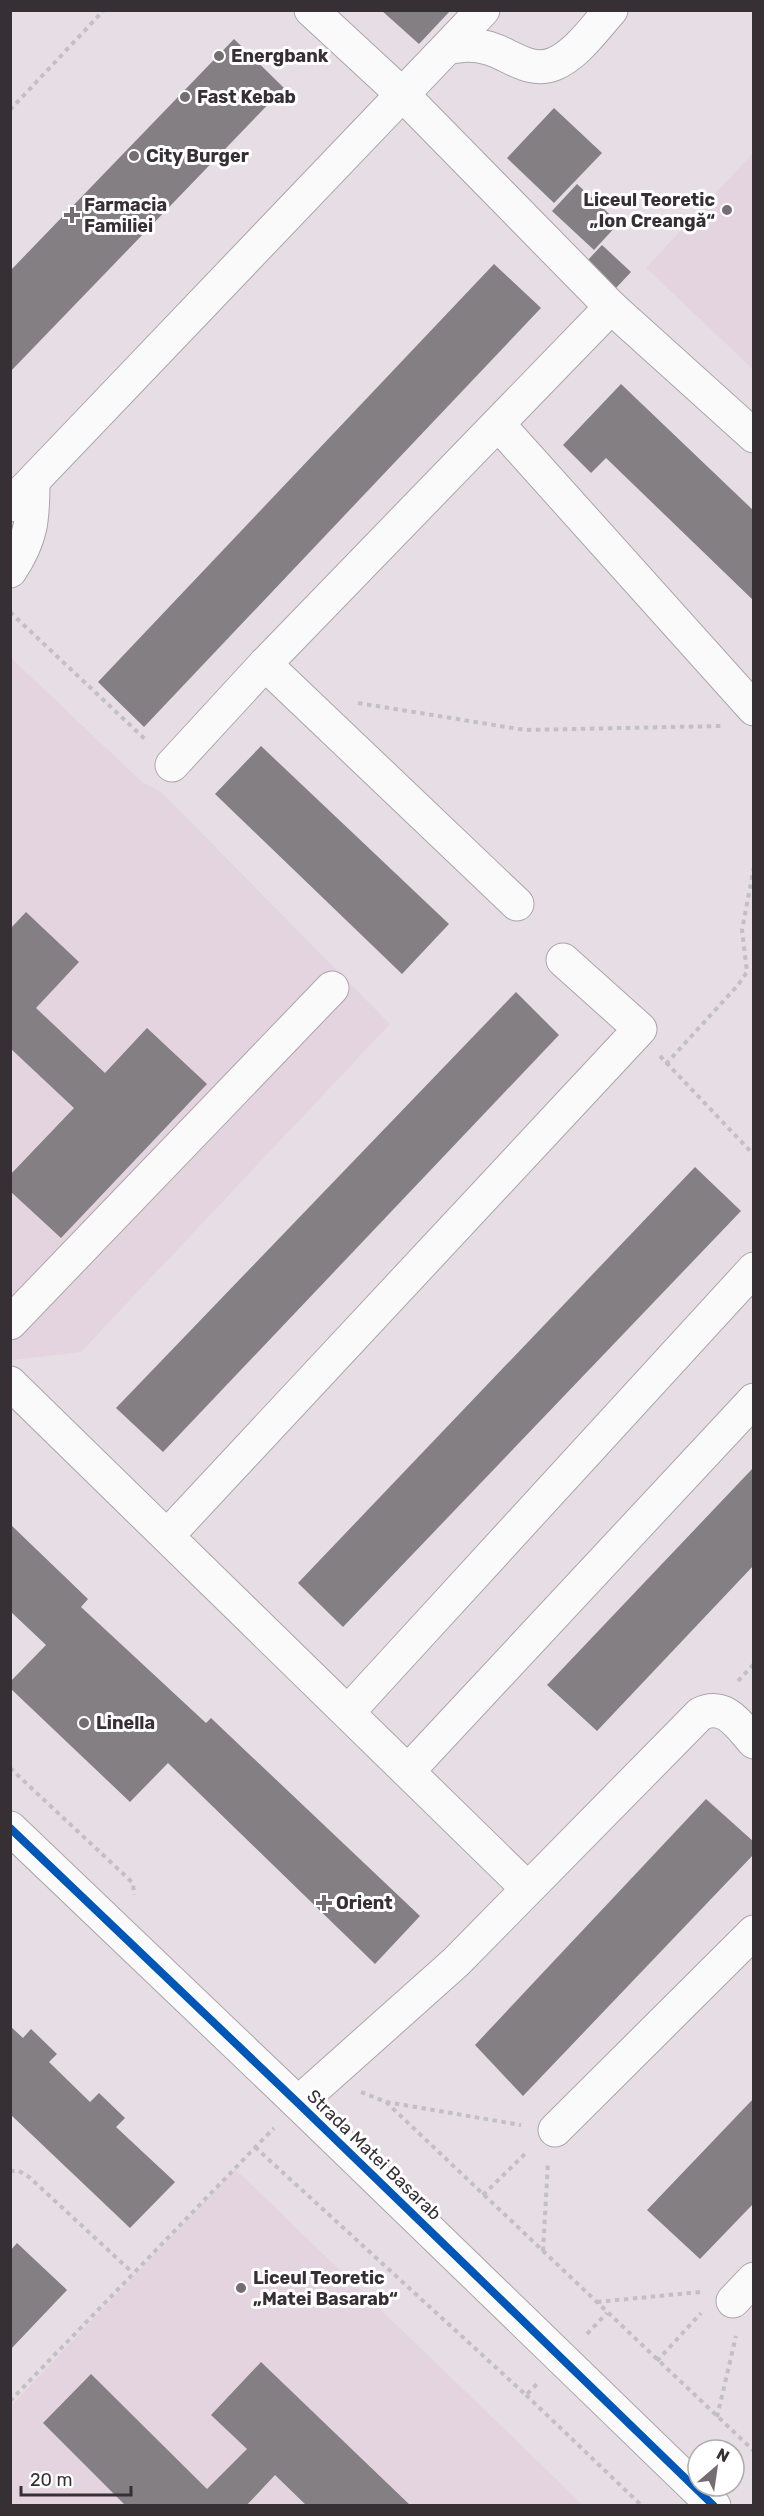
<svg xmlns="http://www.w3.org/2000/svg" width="764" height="2516" font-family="Rubik,sans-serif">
<rect width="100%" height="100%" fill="#e6dee4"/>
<!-- built -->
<g fill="#e4d4e0">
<path d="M 753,153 L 753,369 L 646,268 Z"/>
<path d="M 10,657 L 142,782 L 161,792 L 390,1024 L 81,1352 L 12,1360 Z"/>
<path d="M 235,2169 L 583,2505 L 11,2505 L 10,2407 Z"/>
</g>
<!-- building -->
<g fill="#847f83">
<path d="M 381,10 L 451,10 L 419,44 Z"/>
<path d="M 234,39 L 284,88 L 10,372 L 10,271 Z"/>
<path d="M 554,108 L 602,153 L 554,203 L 507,158 Z"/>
<path d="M 577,184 L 619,223 L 594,250 L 552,211 Z"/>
<path d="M 602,245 L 631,272 L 616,288 L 587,261 Z"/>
<path d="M 494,264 L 541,308 L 144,727 L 98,682 Z"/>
<path d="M 621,384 L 754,511 L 754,601 L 606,458 L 591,473 L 563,445 Z"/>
<path d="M 261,746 L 449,924 L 402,974 L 215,794 Z"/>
<path d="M 26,912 L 79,962 L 36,1008 L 105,1073 L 147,1028 L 207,1084 L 61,1238 L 10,1191 L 10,1175 L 74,1108 L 10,1048 L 10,929 Z"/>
<path d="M 516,992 L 559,1035 L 163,1452 L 116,1408 Z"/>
<path d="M 695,1167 L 741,1211 L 343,1627 L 298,1583 Z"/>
<path d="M 754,1467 L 754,1565 L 597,1731 L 547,1685 Z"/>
<path d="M 10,1524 L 88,1599 L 81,1607 L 206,1723 L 211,1718 L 420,1916 L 375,1964 L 168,1763 L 130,1802 L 10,1688 L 10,1682 L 46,1645 L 10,1611 Z"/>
<path d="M 706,1799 L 754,1842 L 754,1854 L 523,2096 L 475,2045 Z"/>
<path d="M 10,2026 L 23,2038 L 31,2029 L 57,2054 L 49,2062 L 90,2102 L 99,2093 L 125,2118 L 116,2127 L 175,2182 L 130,2228 L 10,2114 Z"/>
<path d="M 754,2098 L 754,2203 L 700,2259 L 647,2210 Z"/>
<path d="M 17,2243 L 67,2290 L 10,2350 L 10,2251 Z"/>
<path d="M 261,2362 L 411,2506 L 307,2506 L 275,2475 L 246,2506 L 126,2506 L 43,2423 L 91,2374 L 207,2489 L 247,2449 L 211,2415 Z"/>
</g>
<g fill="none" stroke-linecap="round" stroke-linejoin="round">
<!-- minor casing -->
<g stroke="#aba5a9" stroke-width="35">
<g id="minor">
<path d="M 311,10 L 403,95 L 611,307 L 754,436"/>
<path d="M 447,48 C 462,45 473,44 488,48 C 510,54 529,74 554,64 C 576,55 595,28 611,10"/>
<path d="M 498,424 L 754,709"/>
<path d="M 10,505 L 483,10"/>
<path d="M 10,571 C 32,538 33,519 33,481"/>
<path d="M 265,664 L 517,904"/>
<path d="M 172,765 L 265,664 L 611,307"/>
<path d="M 10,1323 L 332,988"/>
<path d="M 10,1383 L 527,1888"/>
<path d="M 168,1535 L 640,1029 L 563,960"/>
<path d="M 348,1712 L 754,1269"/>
<path d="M 408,1771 L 754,1400"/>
<path d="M 10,1828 L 298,2103 L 714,2506"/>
<path d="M 298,2103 L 456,1962 L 700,1714 C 725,1702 739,1725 754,1742"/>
<path d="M 555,2130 L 754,1932"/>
<path d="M 733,2301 L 754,2279"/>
</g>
</g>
<!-- path -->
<g stroke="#c2c0c2" stroke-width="4" stroke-dasharray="4.5 4.5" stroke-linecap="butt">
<path d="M 10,110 L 104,10"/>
<path d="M 10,612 L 147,741"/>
<path d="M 358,703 L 525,730 L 721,726"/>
<path d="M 660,1056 L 754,1155"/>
<path d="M 666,1064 L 738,985 L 747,972 L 742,930 L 754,867"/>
<path d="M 738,1681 L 754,1664"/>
<path d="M 10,1768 L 133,1883 L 134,1895"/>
<path d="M 361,2092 L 386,2102 L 754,2451"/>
<path d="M 386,2102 L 521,2125"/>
<path d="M 255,2147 L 526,2395 L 537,2384"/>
<path d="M 10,2171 L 19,2171 L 29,2177 L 133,2273"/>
<path d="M 483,2195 L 527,2152"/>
<path d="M 543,2251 L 548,2162"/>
<path d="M 597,2302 L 700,2292"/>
<path d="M 587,2334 L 607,2313"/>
<path d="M 657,2361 L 701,2313"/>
<path d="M 526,2395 L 642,2506"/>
<path d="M 10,2401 L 274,2128"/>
<path d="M 717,2417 L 736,2336"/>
</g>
<!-- minor -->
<use href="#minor" stroke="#fbfafb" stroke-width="33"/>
<!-- cycleway casing -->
<g stroke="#fff" stroke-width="11">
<path id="cycleway" d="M 10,1828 L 298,2103 L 714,2506"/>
</g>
<!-- cycleway -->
<use href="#cycleway" stroke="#0057b8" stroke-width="8"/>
</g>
<!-- markers -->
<g fill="#746d72" stroke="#fff" stroke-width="2">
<circle cx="219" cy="56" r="6"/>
<circle cx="185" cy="97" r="6"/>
<circle cx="134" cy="156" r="6"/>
<circle cx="727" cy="210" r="6"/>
<path d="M69 206h6v6h6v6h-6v6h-6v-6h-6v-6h6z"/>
<circle cx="84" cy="1723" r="6"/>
<path d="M321 1894h6v6h6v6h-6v6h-6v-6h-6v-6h6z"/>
<circle cx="241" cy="2288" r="6"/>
</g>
<g text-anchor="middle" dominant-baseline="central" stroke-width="6" stroke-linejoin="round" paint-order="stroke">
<!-- poi labels -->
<g font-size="18" font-weight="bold" fill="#363034" stroke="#fff" text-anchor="start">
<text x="231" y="56">Energbank</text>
<text x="197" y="97">Fast Kebab</text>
<text x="146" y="156">City Burger</text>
<text x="715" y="200" text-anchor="end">Liceul Teoretic<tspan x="715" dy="21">„Ion Creangă“</tspan></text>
<text x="84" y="205">Farmacia<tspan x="84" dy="21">Familiei</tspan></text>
<text x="96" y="1723">Linella</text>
<text x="336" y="1903">Orient</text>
<text x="253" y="2278">Liceul Teoretic<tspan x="253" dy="21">„Matei Basarab“</tspan></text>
</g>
<!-- street labels -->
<g font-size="18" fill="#363034" stroke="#fff">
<text transform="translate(374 2155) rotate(44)">Strada Matei Basarab</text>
</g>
</g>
<!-- border -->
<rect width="764" height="2516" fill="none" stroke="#363034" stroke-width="24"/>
<!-- north arrow -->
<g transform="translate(716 2468) rotate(29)"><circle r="28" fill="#ffffff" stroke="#afacae" stroke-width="1.5"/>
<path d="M0-4.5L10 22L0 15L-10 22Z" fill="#746d72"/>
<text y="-9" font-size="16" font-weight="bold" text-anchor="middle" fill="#363034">N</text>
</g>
<!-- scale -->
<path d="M21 2486v9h110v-9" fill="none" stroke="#363034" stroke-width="3"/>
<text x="30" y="2486" font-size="18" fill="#363034" stroke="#ffffff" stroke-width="4.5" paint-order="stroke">20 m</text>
</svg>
